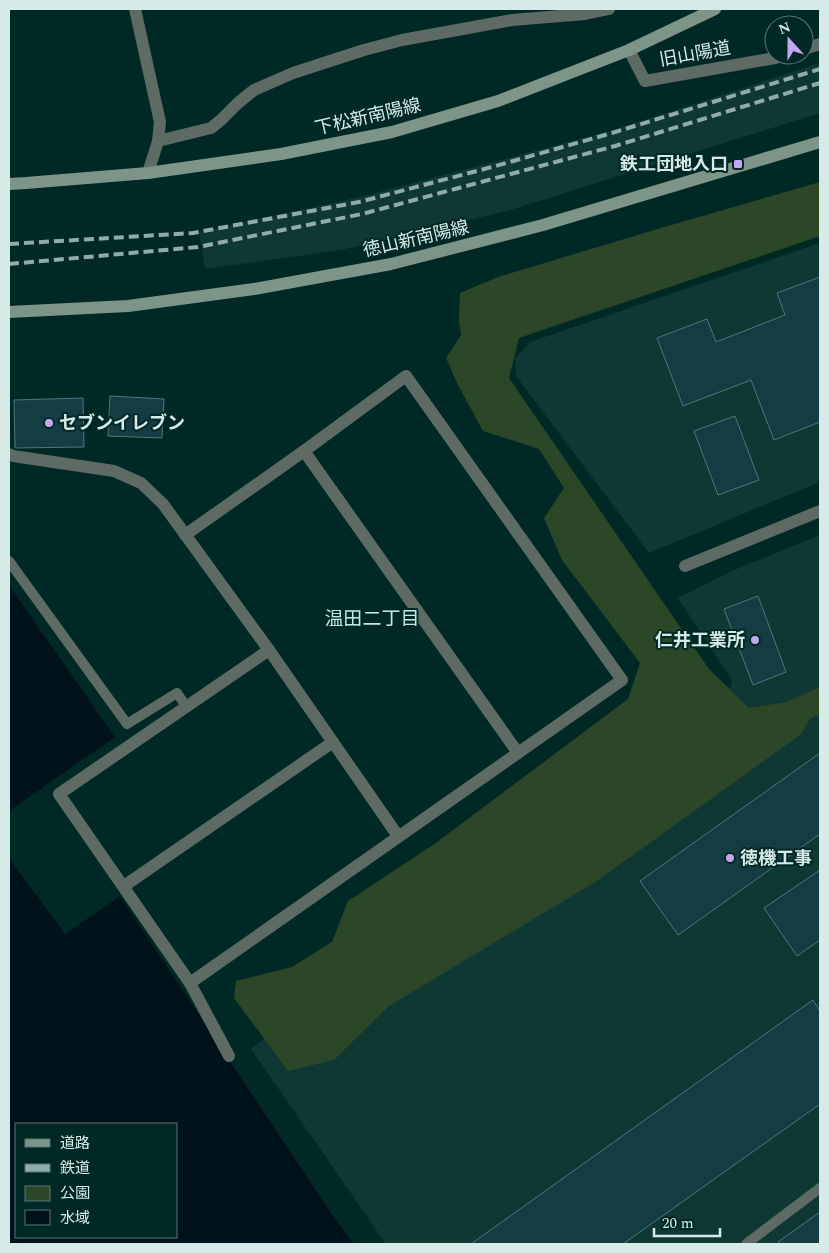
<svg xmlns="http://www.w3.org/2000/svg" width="829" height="1253" font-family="Spectral,'Noto Sans JP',serif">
<rect width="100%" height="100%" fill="#002926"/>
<!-- built -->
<g fill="#0f3734">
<path d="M 820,63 L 820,113 L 507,211 L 341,250 L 205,269 L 199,232 L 364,196 L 610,131 Z"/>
<path d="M 820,243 L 820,482 L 649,553 L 516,376 L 515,359 L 530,342 Z"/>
<path d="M 820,535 L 820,1244 L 386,1244 L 251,1049 L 729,695 L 732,680 L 678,598 L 732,571 Z"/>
</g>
<!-- green -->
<path fill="#2c4628" d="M 820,182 L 820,236 L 519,338 L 509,378 L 709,669 L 749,708 L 786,702 L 820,687 L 820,714 L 810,719 L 800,735 L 597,881 L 389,1006 L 334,1060 L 288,1071 L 234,998 L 236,981 L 292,967 L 332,942 L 348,901 L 433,845 L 628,699 L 640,663 L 562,560 L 544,518 L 564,488 L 539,449 L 483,431 L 458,385 L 446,358 L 461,335 L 459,320 L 460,293 L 498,277 L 661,228 Z"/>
<!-- water -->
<g fill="#02121b" fill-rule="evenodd">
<path d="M 9,585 L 115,737 L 9,811 Z"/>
<path d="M 9,858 L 65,934 L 120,896 L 333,1216 L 354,1244 L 9,1244 ZM 16,1124 L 176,1124 L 176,1237 L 16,1237 Z"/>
</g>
<!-- building -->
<g fill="#143c43" stroke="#51777e">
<path d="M 820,277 L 820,422 L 774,440 L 751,380 L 683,406 L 657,338 L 707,319 L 716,342 L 785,315 L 777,293 Z"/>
<path d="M 110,396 L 164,399 L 162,438 L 108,436 Z"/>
<path d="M 83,398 L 84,447 L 15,448 L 14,400 Z"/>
<path d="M 735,416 L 759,480 L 718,495 L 694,431 Z"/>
<path d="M 758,596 L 786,672 L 753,685 L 724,609 Z"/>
<path d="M 820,753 L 820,834 L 678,935 L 640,881 Z"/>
<path d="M 820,870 L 820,940 L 797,956 L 764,908 Z"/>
<path d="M 813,1000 L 820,1011 L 820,1104 L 623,1244 L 471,1244 Z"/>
<path d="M 820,1212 L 820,1244 L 780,1244 L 778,1242 Z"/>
</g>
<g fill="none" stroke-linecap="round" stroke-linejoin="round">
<!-- lane -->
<g stroke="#5d6b64" stroke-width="10">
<path d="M 9,561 L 127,724 L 177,693 L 186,706"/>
<path d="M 746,1244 L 820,1188"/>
</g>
<!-- street -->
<g stroke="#5d6b64" stroke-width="12">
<path d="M 135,9 L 160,122 L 158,141 L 148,173"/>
<path d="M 804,49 L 820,44"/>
<path d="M 629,50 L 645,81 L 775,58 L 784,55"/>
<path d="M 158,141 L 211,128 L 221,120 L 238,103 L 254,90 L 293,73 L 364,50 L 402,40 L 512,20 L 585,14 L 609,9"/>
<path d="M 304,451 L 518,753"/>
<path d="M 9,454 L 13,456 L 114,471 L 141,483 L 163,504 L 269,650 L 398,836"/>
<path d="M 185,535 L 304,451 L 406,376 L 622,680 L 190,983 L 59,794 L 269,650"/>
<path d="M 685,566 L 820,511"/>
<path d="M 124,886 L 333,742"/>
<path d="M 190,983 L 229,1056"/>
</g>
<!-- secondary -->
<g stroke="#7d9489" stroke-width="12">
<path d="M 9,184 L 26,183 L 148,173 L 281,154 L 392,132 L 498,101 L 629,50 L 715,9"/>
<path d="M 9,312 L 128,306 L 254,289 L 391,264 L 543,225 L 820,142"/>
</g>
<!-- rail -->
<g stroke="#90aba8" stroke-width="4" stroke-dasharray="10 5" stroke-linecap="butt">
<path d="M 9,244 L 193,233 L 359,202 L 492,167 L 612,133 L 820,69"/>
<path d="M 9,264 L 198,247 L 362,214 L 615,146 L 820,83"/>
</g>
</g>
<!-- markers -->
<g fill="#c6a6f0" stroke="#002926" stroke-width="2">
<rect x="733" y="159" width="10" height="10" rx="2.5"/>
<circle cx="49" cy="423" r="5"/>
<circle cx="755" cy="640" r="5"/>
<circle cx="730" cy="858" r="5"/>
</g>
<g text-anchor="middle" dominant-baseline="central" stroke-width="4" stroke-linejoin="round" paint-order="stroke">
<!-- street labels -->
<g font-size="18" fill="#d6ebe8" stroke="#002926">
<text transform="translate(695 54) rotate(-10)">旧山陽道</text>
<text transform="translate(368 117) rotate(-13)">下松新南陽線</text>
<text transform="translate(416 239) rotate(-13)">徳山新南陽線</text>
</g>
<!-- poi labels -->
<g font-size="18" font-weight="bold" fill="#d6ebe8" stroke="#002926" text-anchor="end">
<text x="728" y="164">鉄工団地入口</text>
<text x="59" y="423" text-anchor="start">セブンイレブン</text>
<text x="745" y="640">仁井工業所</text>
<text x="740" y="858" text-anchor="start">徳機工事</text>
</g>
<!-- neighbourhood labels -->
<g font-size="19" fill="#bfeae5" stroke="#002926">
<text x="372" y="619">温田二丁目</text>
</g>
</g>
<!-- border -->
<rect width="829" height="1253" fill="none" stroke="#d6ebe8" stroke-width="20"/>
<!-- legend -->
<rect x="15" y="1123" width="162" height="115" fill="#002926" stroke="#567774"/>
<rect x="25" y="1139" width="25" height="8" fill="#7d9489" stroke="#567774"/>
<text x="60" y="1148" font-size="15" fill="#d6ebe8">道路</text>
<rect x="25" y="1164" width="25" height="8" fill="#90aba8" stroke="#567774"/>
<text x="60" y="1173" font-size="15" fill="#d6ebe8">鉄道</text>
<rect x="25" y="1186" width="25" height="15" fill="#2c4628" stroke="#567774"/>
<text x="60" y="1198" font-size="15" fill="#d6ebe8">公園</text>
<rect x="25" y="1210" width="25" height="15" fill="#02121b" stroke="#567774"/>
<text x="60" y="1223" font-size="15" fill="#d6ebe8">水域</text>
<!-- north arrow -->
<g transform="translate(789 40) rotate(339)"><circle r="24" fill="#002926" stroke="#567774"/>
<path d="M0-4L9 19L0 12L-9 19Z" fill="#c6a6f0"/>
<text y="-8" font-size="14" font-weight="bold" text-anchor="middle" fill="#d6ebe8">N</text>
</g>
<!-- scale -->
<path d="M654 1228v8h66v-8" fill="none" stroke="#d6ebe8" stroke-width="2.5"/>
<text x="662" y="1228" font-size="15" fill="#d6ebe8" stroke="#002926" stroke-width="4" paint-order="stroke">20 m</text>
</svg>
